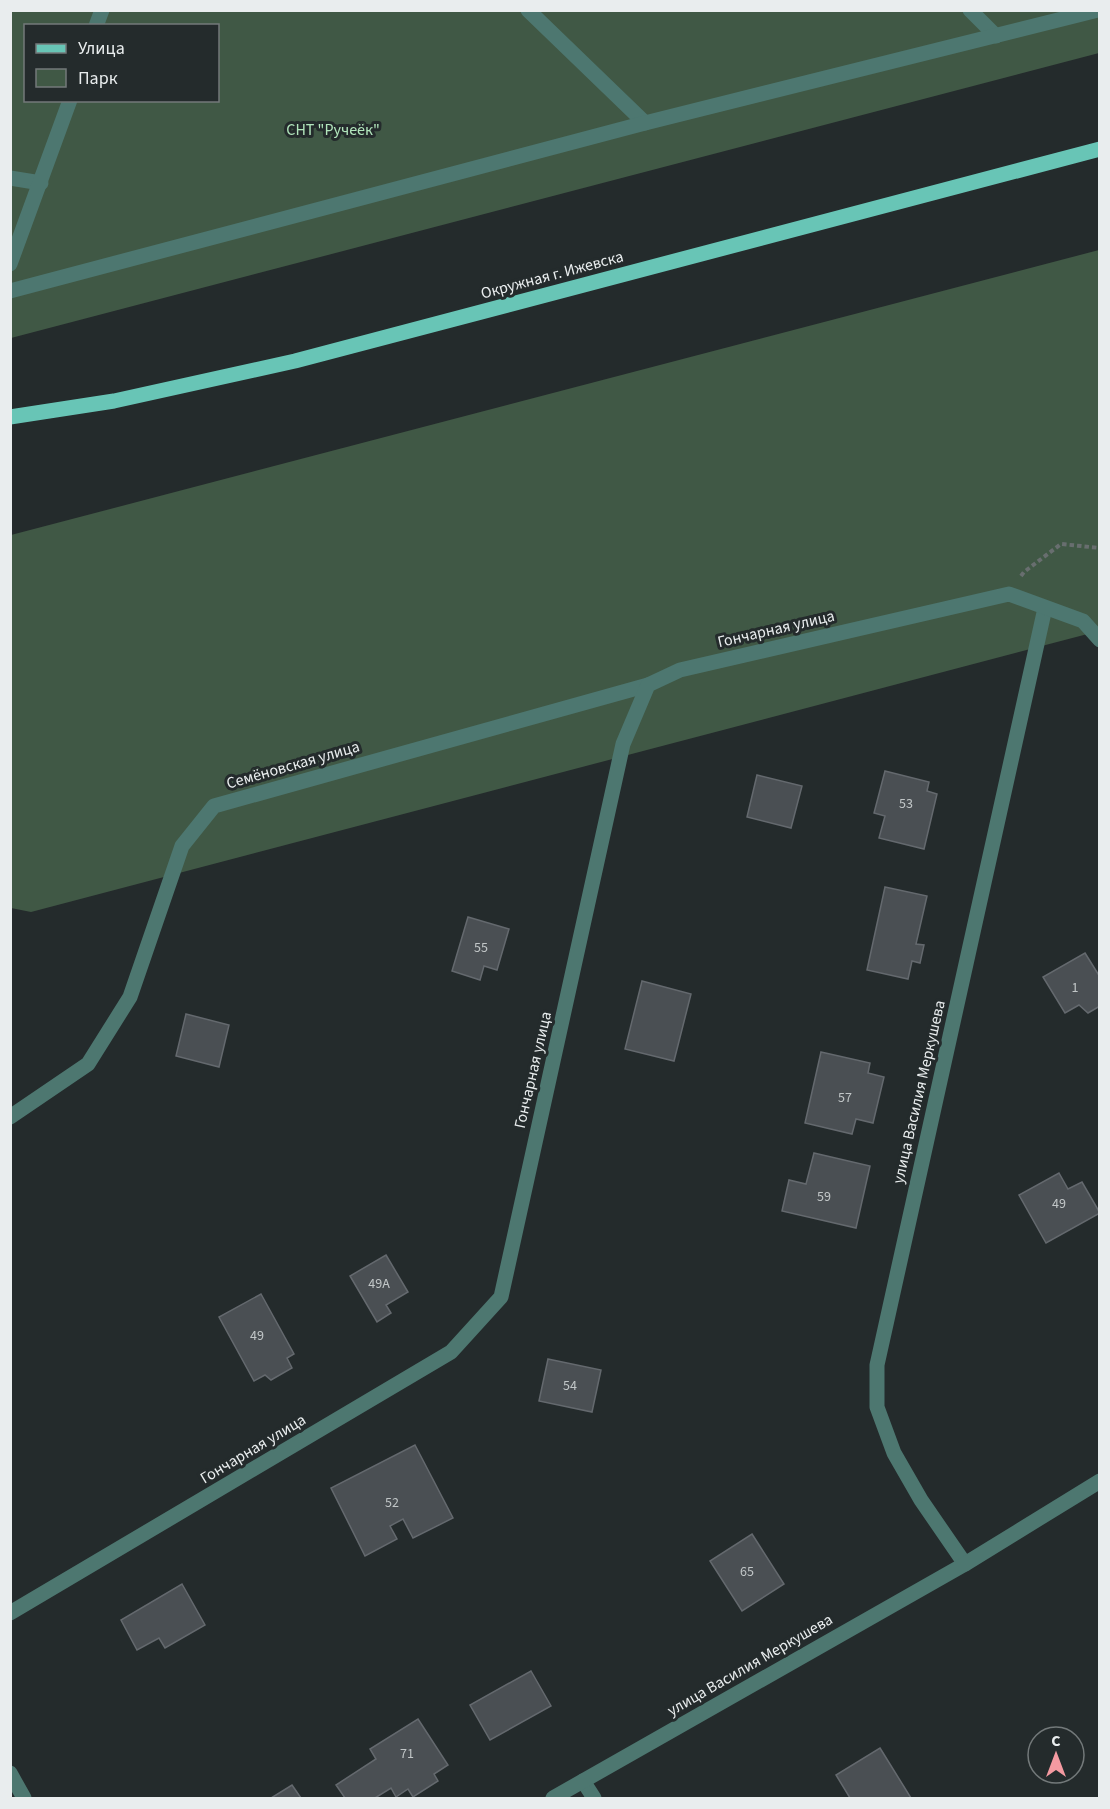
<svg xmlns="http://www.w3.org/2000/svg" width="1110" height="1809" font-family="'Source Sans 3',sans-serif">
<rect width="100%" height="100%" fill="#242b2c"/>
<!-- green -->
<g fill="#405845" fill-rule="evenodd">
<path d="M 11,11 L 1099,11 L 1099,53 L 11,338 ZM 26,26 L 218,26 L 218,100 L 26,100 Z"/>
<path d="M 1099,250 L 1099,631 L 31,912 L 11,908 L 11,535 Z"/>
</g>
<!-- building -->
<g fill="#4a4f53" stroke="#64696e" stroke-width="1.5">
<path d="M 885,771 L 929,782 L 927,791 L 937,794 L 924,849 L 879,838 L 885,816 L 874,813 Z"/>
<path d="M 757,775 L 802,786 L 791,828 L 747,817 Z"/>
<path d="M 885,887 L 927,896 L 916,944 L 924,945 L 920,963 L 912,961 L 908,979 L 867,970 Z"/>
<path d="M 468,917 L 509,929 L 497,970 L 484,966 L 480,980 L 452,971 Z"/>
<path d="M 1085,953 L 1100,977 L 1100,1006 L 1088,1013 L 1079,1005 L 1065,1013 L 1043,977 Z"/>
<path d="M 642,981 L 691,994 L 674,1061 L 625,1049 Z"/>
<path d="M 186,1014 L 229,1025 L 219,1067 L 176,1056 Z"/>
<path d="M 821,1052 L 870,1063 L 868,1073 L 884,1077 L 873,1123 L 856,1119 L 852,1134 L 805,1123 Z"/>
<path d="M 814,1153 L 870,1166 L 856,1228 L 782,1211 L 789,1180 L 806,1184 Z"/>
<path d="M 1059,1173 L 1068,1189 L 1082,1182 L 1100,1213 L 1046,1243 L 1019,1195 Z"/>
<path d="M 386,1255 L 408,1292 L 386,1305 L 391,1313 L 377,1322 L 350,1276 Z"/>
<path d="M 261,1294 L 294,1354 L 287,1358 L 292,1368 L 271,1380 L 265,1375 L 254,1381 L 219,1317 Z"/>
<path d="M 548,1359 L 601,1370 L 592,1412 L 539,1401 Z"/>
<path d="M 415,1445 L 453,1518 L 413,1538 L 403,1519 L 390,1526 L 397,1539 L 365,1556 L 331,1488 Z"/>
<path d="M 752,1534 L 784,1584 L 742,1611 L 710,1561 Z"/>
<path d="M 182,1584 L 205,1625 L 165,1648 L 159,1638 L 137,1650 L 121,1620 Z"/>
<path d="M 531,1671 L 551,1706 L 490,1740 L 470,1705 Z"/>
<path d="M 418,1719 L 448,1765 L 434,1774 L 438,1781 L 413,1797 L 408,1789 L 396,1797 L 391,1788 L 375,1798 L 345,1798 L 336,1785 L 376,1759 L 370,1749 Z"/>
<path d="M 880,1748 L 911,1798 L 850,1798 L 836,1775 Z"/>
<path d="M 292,1785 L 301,1798 L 271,1798 Z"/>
</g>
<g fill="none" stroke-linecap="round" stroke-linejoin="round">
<!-- path -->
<path stroke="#686e6f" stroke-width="4" stroke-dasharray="4.5 3" stroke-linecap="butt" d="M 1021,576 L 1024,572 L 1061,544 L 1100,548"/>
<!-- minor -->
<g stroke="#4d7770" stroke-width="15">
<path d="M 528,10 L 645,123"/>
<path d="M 970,10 L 996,36"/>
<path d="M 96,26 L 102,10"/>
<path d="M 10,178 L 41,183"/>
<path d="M 10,264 L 70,100"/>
<path d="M 10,291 L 645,123 L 1098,10"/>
<path d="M 10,1117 L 88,1064 L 130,997 L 182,846 L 214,806 L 648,685"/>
<path d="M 965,1564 L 921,1500 L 894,1453 L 877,1407 L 877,1365 L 1045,608"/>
<path d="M 10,1613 L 451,1352 L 501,1297 L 623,744 L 648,685 L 680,670 L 1009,594 L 1083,621 L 1100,640"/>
<path d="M 10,1773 L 24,1798"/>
<path d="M 583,1781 L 594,1798"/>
<path d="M 553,1798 L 965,1564 L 1100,1481"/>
</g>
<!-- major -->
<path stroke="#68c5b6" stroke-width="15" d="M 10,417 L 114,401 L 295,361 L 1100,149"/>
</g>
<g text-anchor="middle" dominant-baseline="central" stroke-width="6" stroke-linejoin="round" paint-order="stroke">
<!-- number labels -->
<g font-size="14" fill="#c1c6c7">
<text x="906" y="804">53</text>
<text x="481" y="948">55</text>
<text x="1075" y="988">1</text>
<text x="845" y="1098">57</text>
<text x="824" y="1197">59</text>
<text x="1059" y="1204">49</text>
<text x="379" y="1284">49А</text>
<text x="257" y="1336">49</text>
<text x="570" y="1386">54</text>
<text x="392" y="1503">52</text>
<text x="747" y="1572">65</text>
<text x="407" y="1754">71</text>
</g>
<!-- park labels -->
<g font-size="16" fill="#b2e6bc" stroke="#242b2c">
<text x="333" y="130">СНТ "Ручеёк"</text>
</g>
<!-- street labels -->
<g font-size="16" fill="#e9edee" stroke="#242b2c">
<text transform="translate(552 275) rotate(-15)">Окружная г. Ижевска</text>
<text transform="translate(776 629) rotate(-13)">Гончарная улица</text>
<text transform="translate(293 765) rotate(-16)">Семёновская улица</text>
<text transform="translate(533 1070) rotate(-77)">Гончарная улица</text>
<text transform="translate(919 1092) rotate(-77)">улица Василия Меркушева</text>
<text transform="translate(253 1449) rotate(-31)">Гончарная улица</text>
<text transform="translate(750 1665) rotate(-30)">улица Василия Меркушева</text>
</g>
</g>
<!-- border -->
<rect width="1110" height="1809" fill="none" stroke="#e9edee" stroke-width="24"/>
<!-- legend -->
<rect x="24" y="24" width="195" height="78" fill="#242b2c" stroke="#73797a" stroke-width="1.5"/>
<rect x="36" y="44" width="30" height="9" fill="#68c5b6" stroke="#73797a" stroke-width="1.5"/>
<text x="78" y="54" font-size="18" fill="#e9edee">Улица</text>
<rect x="36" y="69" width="30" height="18" fill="#405845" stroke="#73797a" stroke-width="1.5"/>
<text x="78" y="84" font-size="18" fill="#e9edee">Парк</text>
<!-- north arrow -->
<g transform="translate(1056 1755)"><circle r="28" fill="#242b2c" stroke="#73797a" stroke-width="1.5"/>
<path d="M0-4.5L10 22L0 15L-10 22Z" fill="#f49aa1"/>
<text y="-9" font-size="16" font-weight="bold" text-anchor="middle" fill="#e9edee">С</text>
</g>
</svg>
